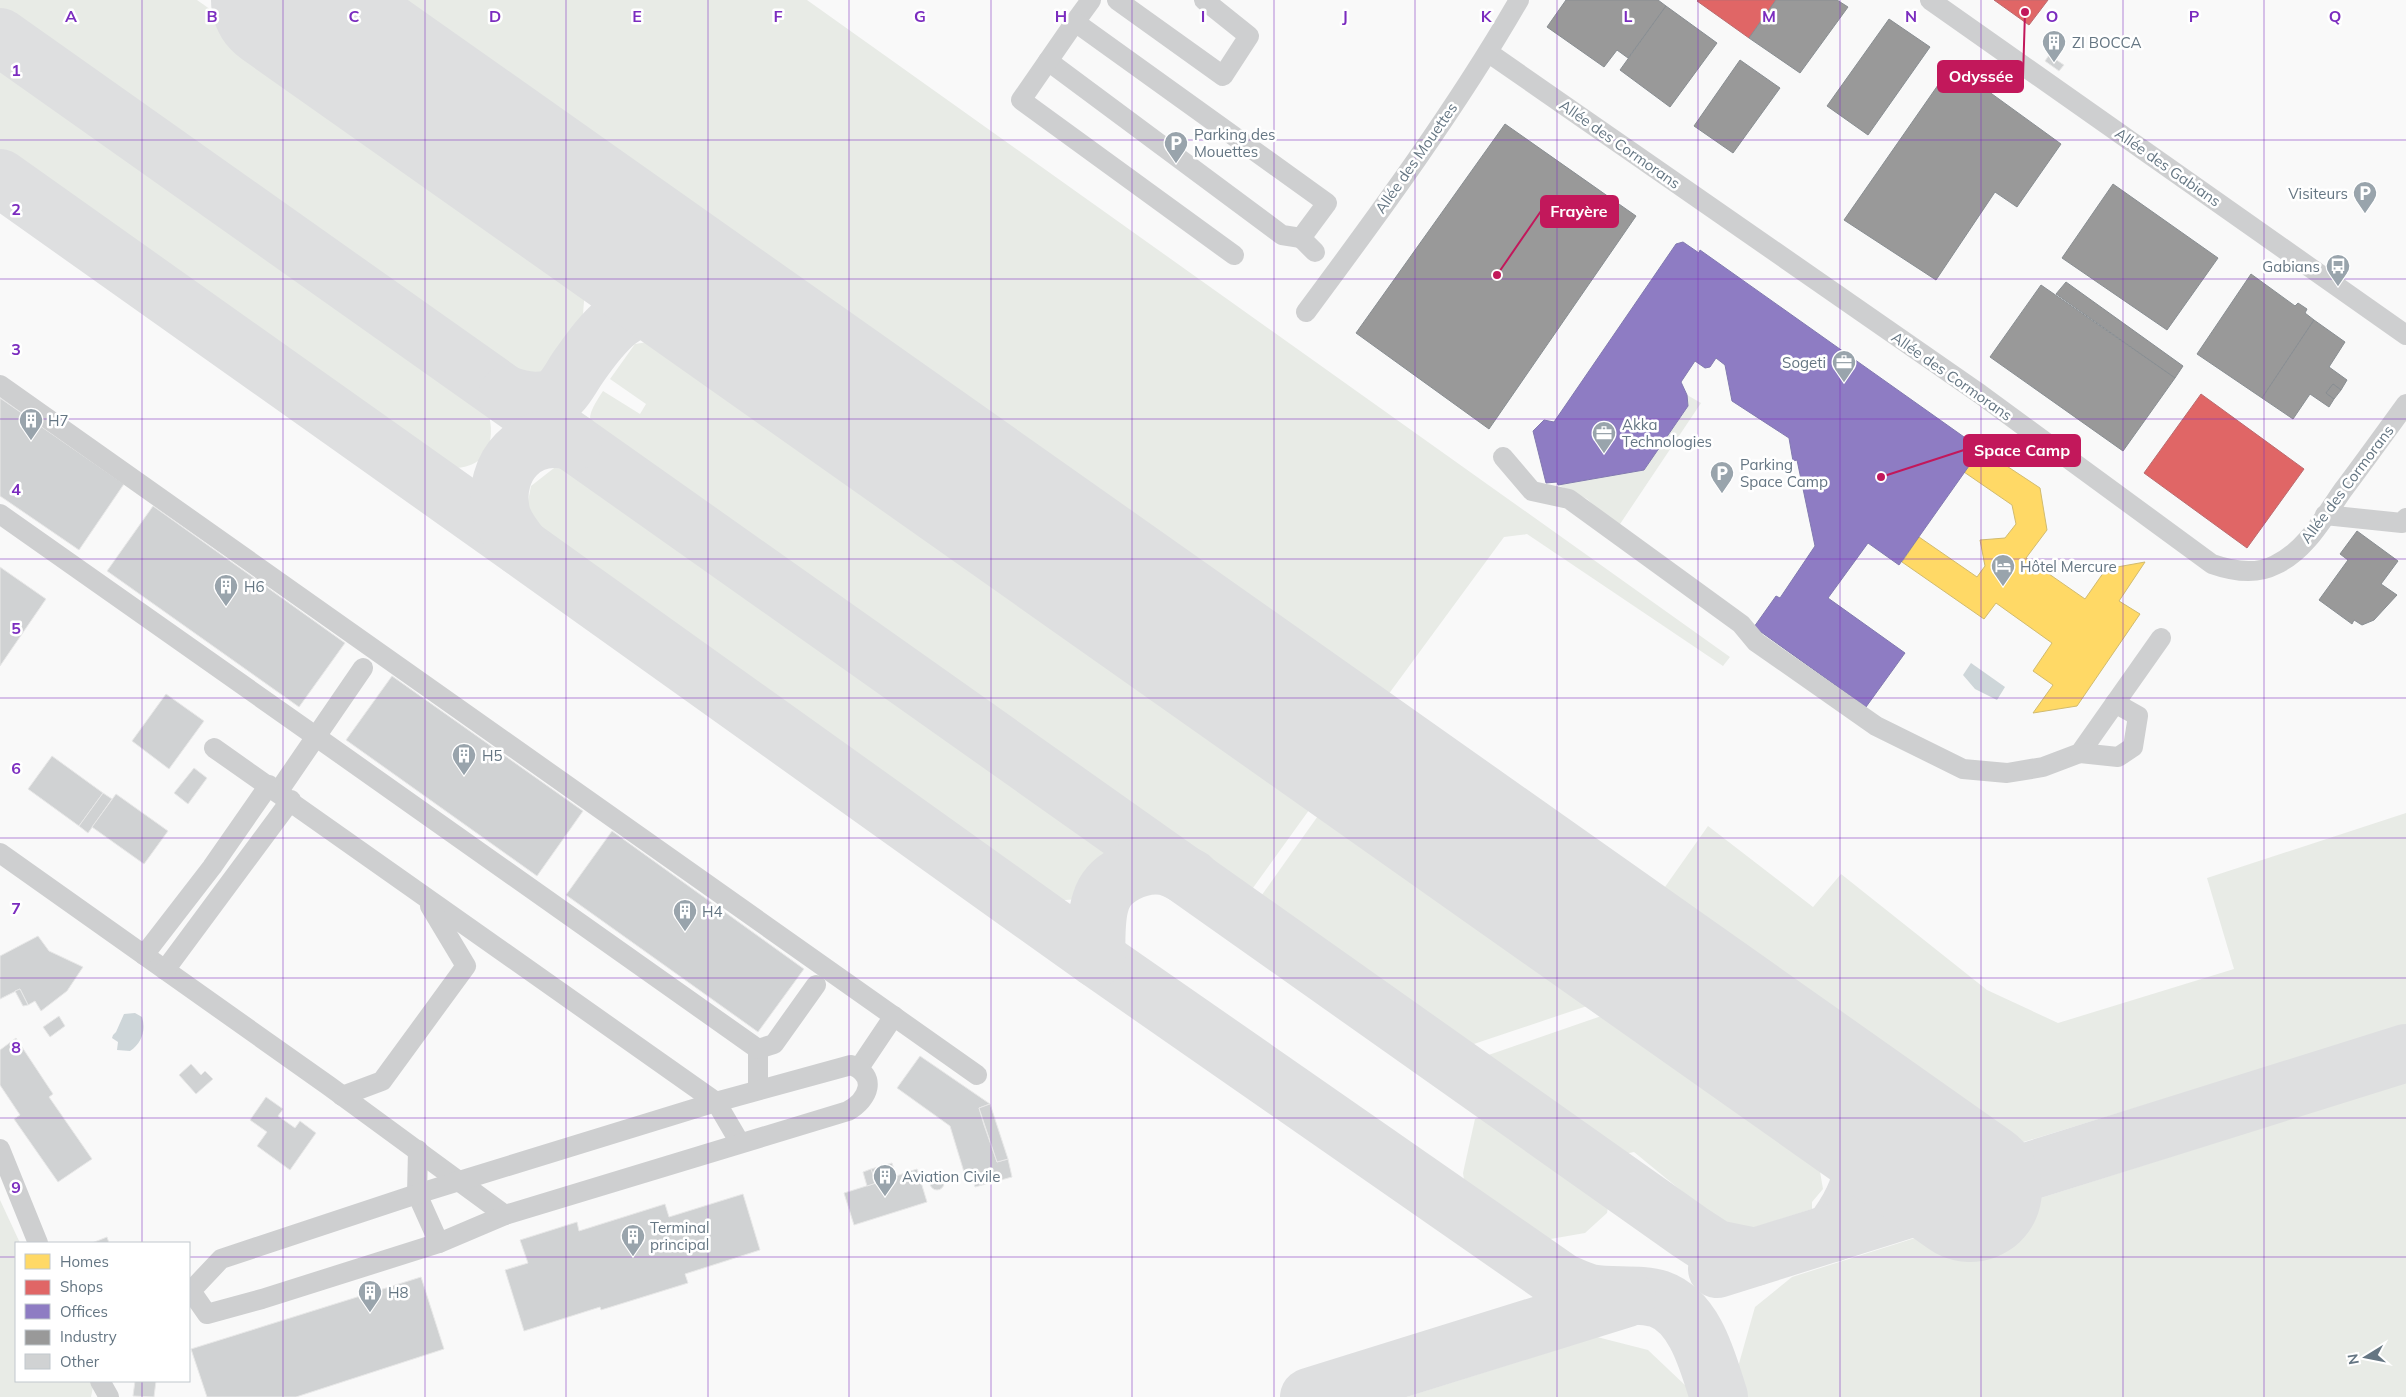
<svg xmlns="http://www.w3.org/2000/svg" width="2406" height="1397" font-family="Mulish,sans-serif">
<rect width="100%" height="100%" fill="#f9f9f9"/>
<!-- green -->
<g fill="#e8ebe6">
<path d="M 0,0 L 197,0 L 573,265 L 585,289 L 583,314 L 546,370 L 524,377 L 496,371 L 0,18 Z"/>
<path d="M 368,0 L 807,0 L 1730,657 L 1723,666 L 1527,534 L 1504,537 L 1374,714 Z"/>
<path d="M 0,57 L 482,395 C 504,444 485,479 429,465 L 0,164 Z"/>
<path d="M 655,341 L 673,344 L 1317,799 L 1245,899 L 608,448 C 585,423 585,418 603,391 L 640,414 L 646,404 L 610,379 L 635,344 Z"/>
<path d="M 1687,395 L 1701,403 L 1618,527 L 1587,499 L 1558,485 L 1644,470 L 1688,407 Z"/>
<path d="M 554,468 L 586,470 L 1096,833 L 1106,855 L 1097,880 L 1078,899 L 1054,901 L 536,535 L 526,512 L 531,486 Z"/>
<path d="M 1325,806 L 1599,1002 L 1462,1048 L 1254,906 Z"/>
<path d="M 2406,813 L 2406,1025 L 2017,1144 L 1991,1141 L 1944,1112 L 1778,993 L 1661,913 L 1660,894 L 1708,826 L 1813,907 L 1841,874 L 1987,990 L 2058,1023 L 2234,969 L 2207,878 Z"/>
<path d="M 1613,1012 L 1804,1144 L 1819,1166 L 1823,1189 L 1812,1202 L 1812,1209 L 1734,1234 L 1634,1152 L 1609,1157 L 1474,1060 Z"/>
<path d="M 2406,1082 L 2406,1397 L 1747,1397 L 1738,1367 L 1755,1307 L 1792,1277 Z"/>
<path d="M 1494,1113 L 1610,1195 L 1607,1213 L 1585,1233 L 1539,1241 L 1466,1193 L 1463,1173 L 1475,1119 Z"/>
<path d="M 0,1200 L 20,1243 L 16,1243 L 16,1381 L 90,1381 L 93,1387 L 91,1397 L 0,1397 Z"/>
<path d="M 1597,1337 L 1648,1350 L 1687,1387 L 1690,1397 L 1406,1397 Z"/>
</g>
<!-- water -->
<g fill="#ced6d9">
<path d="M 1971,663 L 2005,687 L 1997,700 L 1975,689 L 1963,675 Z"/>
<path d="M 135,1013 L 142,1017 C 146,1030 142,1043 130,1051 L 117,1050 L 118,1042 L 112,1038 L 113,1035 L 116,1032 L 124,1014 Z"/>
</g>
<!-- homes -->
<path fill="#ffd966" stroke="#d1bb6f" d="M 1981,449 L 2040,488 L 2047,530 L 2026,558 L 2085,599 L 2106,569 L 2145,562 L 2119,601 L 2140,614 L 2077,706 L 2033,713 L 2053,685 L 2033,671 L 2052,643 L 1996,603 L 1984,619 L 1902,562 L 1919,537 L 1977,577 L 1985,566 L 1980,540 L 2005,538 L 2016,524 L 2012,505 L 1964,472 Z"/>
<!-- shops -->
<g fill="#e06666" stroke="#bb6b6f">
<path d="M 1698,0 L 1776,0 L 1749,38 L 1697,1 Z"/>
<path d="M 1994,0 L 2048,0 L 2029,25 Z"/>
<path d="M 2201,394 L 2304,469 L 2247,548 L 2144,473 Z"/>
</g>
<!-- offices -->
<path fill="#8e7cc3" stroke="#827ab0" d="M 1683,242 L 1699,253 L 1700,250 L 1981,449 L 1899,565 L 1868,543 L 1828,598 L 1905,653 L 1866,707 L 1754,627 L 1776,596 L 1780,598 L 1815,546 L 1797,460 L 1793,461 L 1789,438 L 1732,401 L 1725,365 L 1716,358 L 1710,367 L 1705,368 L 1695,361 L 1681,382 L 1687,395 L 1688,406 L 1644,470 L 1558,485 L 1557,482 L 1546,483 L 1533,431 L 1544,420 L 1554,422 L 1676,244 Z"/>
<!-- industry -->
<g fill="#999" stroke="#898e92">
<path d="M 1566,0 L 1658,0 L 1666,6 L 1628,58 L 1617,50 L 1604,67 L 1547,27 Z"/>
<path d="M 1776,0 L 1837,0 L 1848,7 L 1800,73 L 1749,38 Z"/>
<path d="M 1666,6 L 1717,43 L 1670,107 L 1620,70 Z"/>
<path d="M 1889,19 L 1930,47 L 1868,135 L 1827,106 Z"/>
<path d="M 1740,60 L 1780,88 L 1733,153 L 1694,126 Z"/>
<path d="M 1952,65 L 2061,144 L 2017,207 L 1995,192 L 1936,280 L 1844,220 Z"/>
<path d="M 1505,124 L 1636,216 L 1489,429 L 1356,333 Z"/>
<path d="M 2113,184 L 2218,258 L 2167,330 L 2062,258 Z"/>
<path d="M 2251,274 L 2295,306 L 2298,303 L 2307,309 L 2305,313 L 2314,320 L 2262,398 L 2197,354 Z"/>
<path d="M 2066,282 L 2183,366 L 2175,378 L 2056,294 Z"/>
<path d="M 2041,285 L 2175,378 L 2123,451 L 1990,357 Z"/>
<path d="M 2314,320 L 2345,342 L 2329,367 L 2347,380 L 2341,390 L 2333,384 L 2326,393 L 2334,399 L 2329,407 L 2310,394 L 2293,419 L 2262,398 Z"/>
<path d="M 2333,384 L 2341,390 L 2334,399 L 2326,393 Z"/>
<path d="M 2357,531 L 2398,561 L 2381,584 L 2397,595 L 2374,620 L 2362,625 L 2354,620 L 2352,624 L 2319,600 L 2348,560 L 2340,554 Z"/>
</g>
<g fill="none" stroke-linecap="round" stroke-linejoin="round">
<!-- taxiway -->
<g stroke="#dedfe0" stroke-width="58">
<path d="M 0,37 L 1690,1232 L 1716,1249 L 1755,1257"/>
<path d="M 0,178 L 522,548 L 1096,958 L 1562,1282 C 1571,1286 1581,1291 1590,1293 C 1610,1297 1641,1293 1659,1299 C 1696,1312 1708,1363 1719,1397"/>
<path d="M 507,395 C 523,401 547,405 561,392 C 568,385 573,374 579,366 C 604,330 627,301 676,302 C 694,302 714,311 731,316"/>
<path d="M 522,548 C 513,537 504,526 501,512 C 492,466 527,428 573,442"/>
<path d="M 1096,958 C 1097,940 1095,918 1101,901 C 1108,877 1140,863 1163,866 C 1172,867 1183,874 1191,878"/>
<path d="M 1832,1233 C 1872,1181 1870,1151 1837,1096"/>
<path d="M 1717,1269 L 2406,1053"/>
<path d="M 1309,1397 L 1627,1298"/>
</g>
<!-- runway -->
<path stroke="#dedfe0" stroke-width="144" d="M 283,0 L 1970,1190"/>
</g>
<!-- building -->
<g fill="#d0d2d3" stroke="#e8e8e8">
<path d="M 2049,55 L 2064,65 L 2059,71 L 2045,61 Z"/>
<path d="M 0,398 L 124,484 L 79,550 L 0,496 Z"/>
<path d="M 153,506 L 345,643 L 299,707 L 107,571 Z"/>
<path d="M 0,567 L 46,599 L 0,666 Z"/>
<path d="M 392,676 L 583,811 L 537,876 L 346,740 Z"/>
<path d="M 166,694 L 204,721 L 169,769 L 132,741 Z"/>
<path d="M 52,756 L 103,793 L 79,826 L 28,789 Z"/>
<path d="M 194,768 L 207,778 L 188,804 L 174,793 Z"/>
<path d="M 103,793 L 112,799 L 88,833 L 79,826 Z"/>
<path d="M 116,794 L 168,831 L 144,864 L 92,827 Z"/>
<path d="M 612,831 L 804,969 L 758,1032 L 566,895 Z"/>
<path d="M 38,936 L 49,951 L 83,967 L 67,991 L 41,1011 L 35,1001 L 28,1005 L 20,989 L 0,999 L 0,956 Z"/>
<path d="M 20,989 L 28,1005 L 23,1006 L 15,991 Z"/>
<path d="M 59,1016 L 65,1026 L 50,1037 L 43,1027 Z"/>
<path d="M 16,1038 L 53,1094 L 49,1097 L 92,1159 L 58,1182 L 14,1119 L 20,1115 L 0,1085 L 0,1050 Z"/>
<path d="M 920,1056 L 990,1104 L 979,1108 L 984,1125 L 997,1162 L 1008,1159 L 1012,1177 L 975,1187 L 970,1170 L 964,1172 L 950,1126 L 897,1088 Z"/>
<path d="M 191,1064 L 201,1075 L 205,1071 L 213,1079 L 196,1094 L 179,1075 Z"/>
<path d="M 266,1097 L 283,1109 L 278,1116 L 295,1128 L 300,1121 L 316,1133 L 290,1170 L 257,1146 L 267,1132 L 250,1120 Z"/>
<path d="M 990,1104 L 1008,1159 L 997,1162 L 979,1108 Z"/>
<path d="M 892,1163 L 896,1176 L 917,1169 L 927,1202 L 854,1225 L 844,1193 L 876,1183 L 871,1169 Z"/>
<path d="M 871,1169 L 876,1183 L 867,1186 L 863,1172 Z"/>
<circle cx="937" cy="1183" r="7"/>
<path d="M 743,1194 L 760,1250 L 685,1274 L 688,1283 L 601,1310 L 600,1307 L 524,1331 L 505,1270 L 528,1263 L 520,1240 L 577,1222 L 579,1231 L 665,1204 L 669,1217 Z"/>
<path d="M 107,1237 L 109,1243 L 92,1243 Z"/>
<path d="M 421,1277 L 444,1349 L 296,1397 L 207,1397 L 191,1349 Z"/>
<path d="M 135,1381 L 156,1381 L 154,1397 L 133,1396 Z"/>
</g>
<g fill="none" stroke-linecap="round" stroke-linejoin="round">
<!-- minor -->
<g stroke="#cecfd0" stroke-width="20">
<path d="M 1117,0 L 1223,76 L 1249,36 L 1204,0"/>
<path d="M 1930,0 L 2406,335"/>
<path d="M 1075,22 L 1091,0"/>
<path d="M 1489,53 L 1980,394 L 2212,564 C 2232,571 2256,575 2275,565 C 2306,551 2324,517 2343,490 C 2364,462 2385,433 2406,404"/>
<path d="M 1048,61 L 1282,235 L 1301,238"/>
<path d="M 1234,255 L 1021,100 L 1075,22 L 1327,203 L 1301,238 L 1315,252"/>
<path d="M 1306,312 C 1381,211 1456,109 1519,0"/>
<path d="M 0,385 L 977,1075"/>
<path d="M 1503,457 L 1532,491 L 1569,499 L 1741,624 L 1756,642 L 1876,726 L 1963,769 L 2007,773 L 2043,767 L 2080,753 L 2161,638"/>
<path d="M 0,514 C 252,693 507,869 758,1049 L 758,1090"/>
<path d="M 2325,515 L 2402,523 L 2406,518"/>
<path d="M 214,748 L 716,1102 L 740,1143"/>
<path d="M 2080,753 L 2118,757 L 2133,747 L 2138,716 L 2115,703"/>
<path d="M 278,792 L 363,668"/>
<path d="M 0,853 L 329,1086 L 505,1215"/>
<path d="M 144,955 L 212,867 L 269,785"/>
<path d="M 165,970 L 291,800"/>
<path d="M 758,1049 L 774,1044 L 816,985"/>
<path d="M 859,1068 L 894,1016"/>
<path d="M 342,1096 L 382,1081 L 466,966 L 430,906"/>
<path d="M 0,1149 L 38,1243"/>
<path d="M 418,1150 L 417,1194 L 439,1243"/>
<path d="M 189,1293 L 221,1259 L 417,1194 L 716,1102 L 851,1065 C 878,1076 869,1099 848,1111 L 505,1215 L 439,1243 L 262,1299 L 207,1314 L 191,1291"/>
<path d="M 100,1381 L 109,1397"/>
</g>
</g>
<!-- grid -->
<path fill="none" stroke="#7b2cbf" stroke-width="1" stroke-opacity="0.55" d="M 142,0 L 142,1243M 283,0 L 283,1397M 425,0 L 425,1397M 566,0 L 566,1397M 708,0 L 708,1397M 849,0 L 849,1397M 991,0 L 991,1397M 1132,0 L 1132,1397M 1274,0 L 1274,1397M 1415,0 L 1415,1397M 1557,0 L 1557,1397M 1698,0 L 1698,1397M 1840,0 L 1840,1397M 1981,0 L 1981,1397M 2123,0 L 2123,1397M 2264,0 L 2264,1397M 0,140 L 2406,140M 0,279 L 2406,279M 0,419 L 2406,419M 0,559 L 2406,559M 0,698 L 2406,698M 0,838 L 2406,838M 0,978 L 2406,978M 0,1118 L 2406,1118M 0,1257 L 16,1257M 189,1257 L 2406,1257M 142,1381 L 142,1397"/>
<!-- icons -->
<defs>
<g id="building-pin" transform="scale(1.25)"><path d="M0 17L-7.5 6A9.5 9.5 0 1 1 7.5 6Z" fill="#99a4ac" stroke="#fff"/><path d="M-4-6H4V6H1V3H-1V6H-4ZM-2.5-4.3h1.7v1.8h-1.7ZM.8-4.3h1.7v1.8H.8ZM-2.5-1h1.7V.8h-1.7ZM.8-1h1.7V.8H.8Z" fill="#fff"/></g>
<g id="parking-pin" transform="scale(1.25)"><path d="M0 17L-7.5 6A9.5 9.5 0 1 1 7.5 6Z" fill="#99a4ac" stroke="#fff"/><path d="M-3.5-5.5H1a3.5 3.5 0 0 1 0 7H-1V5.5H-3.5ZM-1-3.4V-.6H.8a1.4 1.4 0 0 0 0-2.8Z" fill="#fff"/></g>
<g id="bus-pin" transform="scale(1.25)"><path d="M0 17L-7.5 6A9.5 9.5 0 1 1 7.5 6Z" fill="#99a4ac" stroke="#fff"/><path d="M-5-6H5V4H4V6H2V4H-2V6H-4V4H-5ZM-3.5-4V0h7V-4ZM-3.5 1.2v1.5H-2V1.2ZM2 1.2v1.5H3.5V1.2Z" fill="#fff"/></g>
<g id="office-pin" transform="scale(1.25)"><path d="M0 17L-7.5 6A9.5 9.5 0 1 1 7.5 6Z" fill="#99a4ac" stroke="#fff"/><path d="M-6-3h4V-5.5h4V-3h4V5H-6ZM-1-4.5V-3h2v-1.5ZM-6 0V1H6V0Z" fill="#fff"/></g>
<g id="hotel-pin" transform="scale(1.25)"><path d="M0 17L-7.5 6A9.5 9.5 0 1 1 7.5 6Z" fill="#99a4ac" stroke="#fff"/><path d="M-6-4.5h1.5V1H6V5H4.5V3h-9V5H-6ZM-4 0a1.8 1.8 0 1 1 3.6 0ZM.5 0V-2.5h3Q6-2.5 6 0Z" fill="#fff"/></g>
</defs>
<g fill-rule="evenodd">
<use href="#building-pin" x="2054" y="42"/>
<use href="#parking-pin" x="1176" y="143"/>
<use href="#parking-pin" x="2365" y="193"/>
<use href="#bus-pin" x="2338" y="266"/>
<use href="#office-pin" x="1844" y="362"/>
<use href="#building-pin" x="31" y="420"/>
<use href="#office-pin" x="1604" y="433"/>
<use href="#parking-pin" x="1722" y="473"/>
<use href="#hotel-pin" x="2003" y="566"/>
<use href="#building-pin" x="226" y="586"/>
<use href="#building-pin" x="464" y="755"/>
<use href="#building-pin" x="685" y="911"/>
<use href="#building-pin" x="885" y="1176"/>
<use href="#building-pin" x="633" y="1236"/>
<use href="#building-pin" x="370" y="1292"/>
</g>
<g text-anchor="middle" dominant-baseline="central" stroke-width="5" stroke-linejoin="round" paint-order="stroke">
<!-- poi labels -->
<g font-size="15" fill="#657683" stroke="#fff" text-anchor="start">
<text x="2072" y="42">ZI BOCCA</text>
<text x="1194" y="134">Parking des<tspan x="1194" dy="17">Mouettes</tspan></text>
<text x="2348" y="193" text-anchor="end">Visiteurs</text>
<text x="2320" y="266" text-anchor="end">Gabians</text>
<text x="1826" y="362" text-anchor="end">Sogeti</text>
<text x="48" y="420">H7</text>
<text x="1622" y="424">Akka<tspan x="1622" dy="17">Technologies</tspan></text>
<text x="1740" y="464">Parking<tspan x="1740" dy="17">Space Camp</tspan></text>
<text x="2020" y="566">Hôtel Mercure</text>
<text x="244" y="586">H6</text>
<text x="482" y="755">H5</text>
<text x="702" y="911">H4</text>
<text x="902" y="1176">Aviation Civile</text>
<text x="650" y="1227">Terminal<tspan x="650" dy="17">principal</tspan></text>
<text x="388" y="1292">H8</text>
</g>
<!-- street labels -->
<g font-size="15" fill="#657683" stroke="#fff">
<text transform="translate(1620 144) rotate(35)">Allée des Cormorans</text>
<text transform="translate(1416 158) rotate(-55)">Allée des Mouettes</text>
<text transform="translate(2168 167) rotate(35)">Allée des Gabians</text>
<text transform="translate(1952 376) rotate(35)">Allée des Cormorans</text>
<text transform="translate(2347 484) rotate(-53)">Allée des Cormorans</text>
</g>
</g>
<g font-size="16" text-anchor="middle" font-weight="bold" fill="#7b2cbf" stroke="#fff" stroke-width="5" stroke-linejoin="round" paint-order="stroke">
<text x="71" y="22">A</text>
<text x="212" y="22">B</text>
<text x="354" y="22">C</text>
<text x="495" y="22">D</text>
<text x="637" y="22">E</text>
<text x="778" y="22">F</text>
<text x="920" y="22">G</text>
<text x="1061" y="22">H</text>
<text x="1203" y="22">I</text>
<text x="1345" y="22">J</text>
<text x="1486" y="22">K</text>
<text x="1628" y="22">L</text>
<text x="1769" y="22">M</text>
<text x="1911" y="22">N</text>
<text x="2052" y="22">O</text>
<text x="2194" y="22">P</text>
<text x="2335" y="22">Q</text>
<text x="16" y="76">1</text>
<text x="16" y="215">2</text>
<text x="16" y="355">3</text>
<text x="16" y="495">4</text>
<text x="16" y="634">5</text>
<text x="16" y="774">6</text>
<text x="16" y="914">7</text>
<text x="16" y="1053">8</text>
<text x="16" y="1193">9</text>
</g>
<!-- callouts -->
<path fill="none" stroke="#c2185b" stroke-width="2" d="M2025 12L2023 77M1497 275L1541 211M1881 477L1964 450"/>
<g fill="#c2185b" stroke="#fff" stroke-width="2">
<circle cx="2025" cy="12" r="5"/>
<circle cx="1497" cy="275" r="5"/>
<circle cx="1881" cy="477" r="5"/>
</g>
<g fill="#c2185b" stroke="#c2185b" stroke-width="2">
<rect x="1938" y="61" width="85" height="31" rx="5"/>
<rect x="1541" y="196" width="77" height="31" rx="5"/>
<rect x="1964" y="435" width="116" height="31" rx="5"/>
</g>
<g font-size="16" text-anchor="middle" font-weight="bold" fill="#fff">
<text x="1981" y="82">Odyssée</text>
<text x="1579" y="217">Frayère</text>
<text x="2022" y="456">Space Camp</text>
</g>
<!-- legend -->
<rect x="15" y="1242" width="175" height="140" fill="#ffffff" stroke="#c1c8cd"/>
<rect x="25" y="1254" width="25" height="15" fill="#ffd966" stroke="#c1c8cd"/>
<text x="60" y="1267" font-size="15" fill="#657683">Homes</text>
<rect x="25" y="1280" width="25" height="15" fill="#e06666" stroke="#c1c8cd"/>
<text x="60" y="1292" font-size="15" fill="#657683">Shops</text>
<rect x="25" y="1304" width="25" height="15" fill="#8e7cc3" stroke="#c1c8cd"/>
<text x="60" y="1317" font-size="15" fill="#657683">Offices</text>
<rect x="25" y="1330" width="25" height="15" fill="#999999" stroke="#c1c8cd"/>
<text x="60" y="1342" font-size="15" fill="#657683">Industry</text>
<rect x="25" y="1354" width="25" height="15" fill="#d0d2d3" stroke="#c1c8cd"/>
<text x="60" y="1367" font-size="15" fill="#657683">Other</text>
<!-- north arrow -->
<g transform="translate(2366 1357) rotate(260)" stroke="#ffffff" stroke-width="4" paint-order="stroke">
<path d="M0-4L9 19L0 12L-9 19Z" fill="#657683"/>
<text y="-8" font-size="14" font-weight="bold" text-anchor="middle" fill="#657683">N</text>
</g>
</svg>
